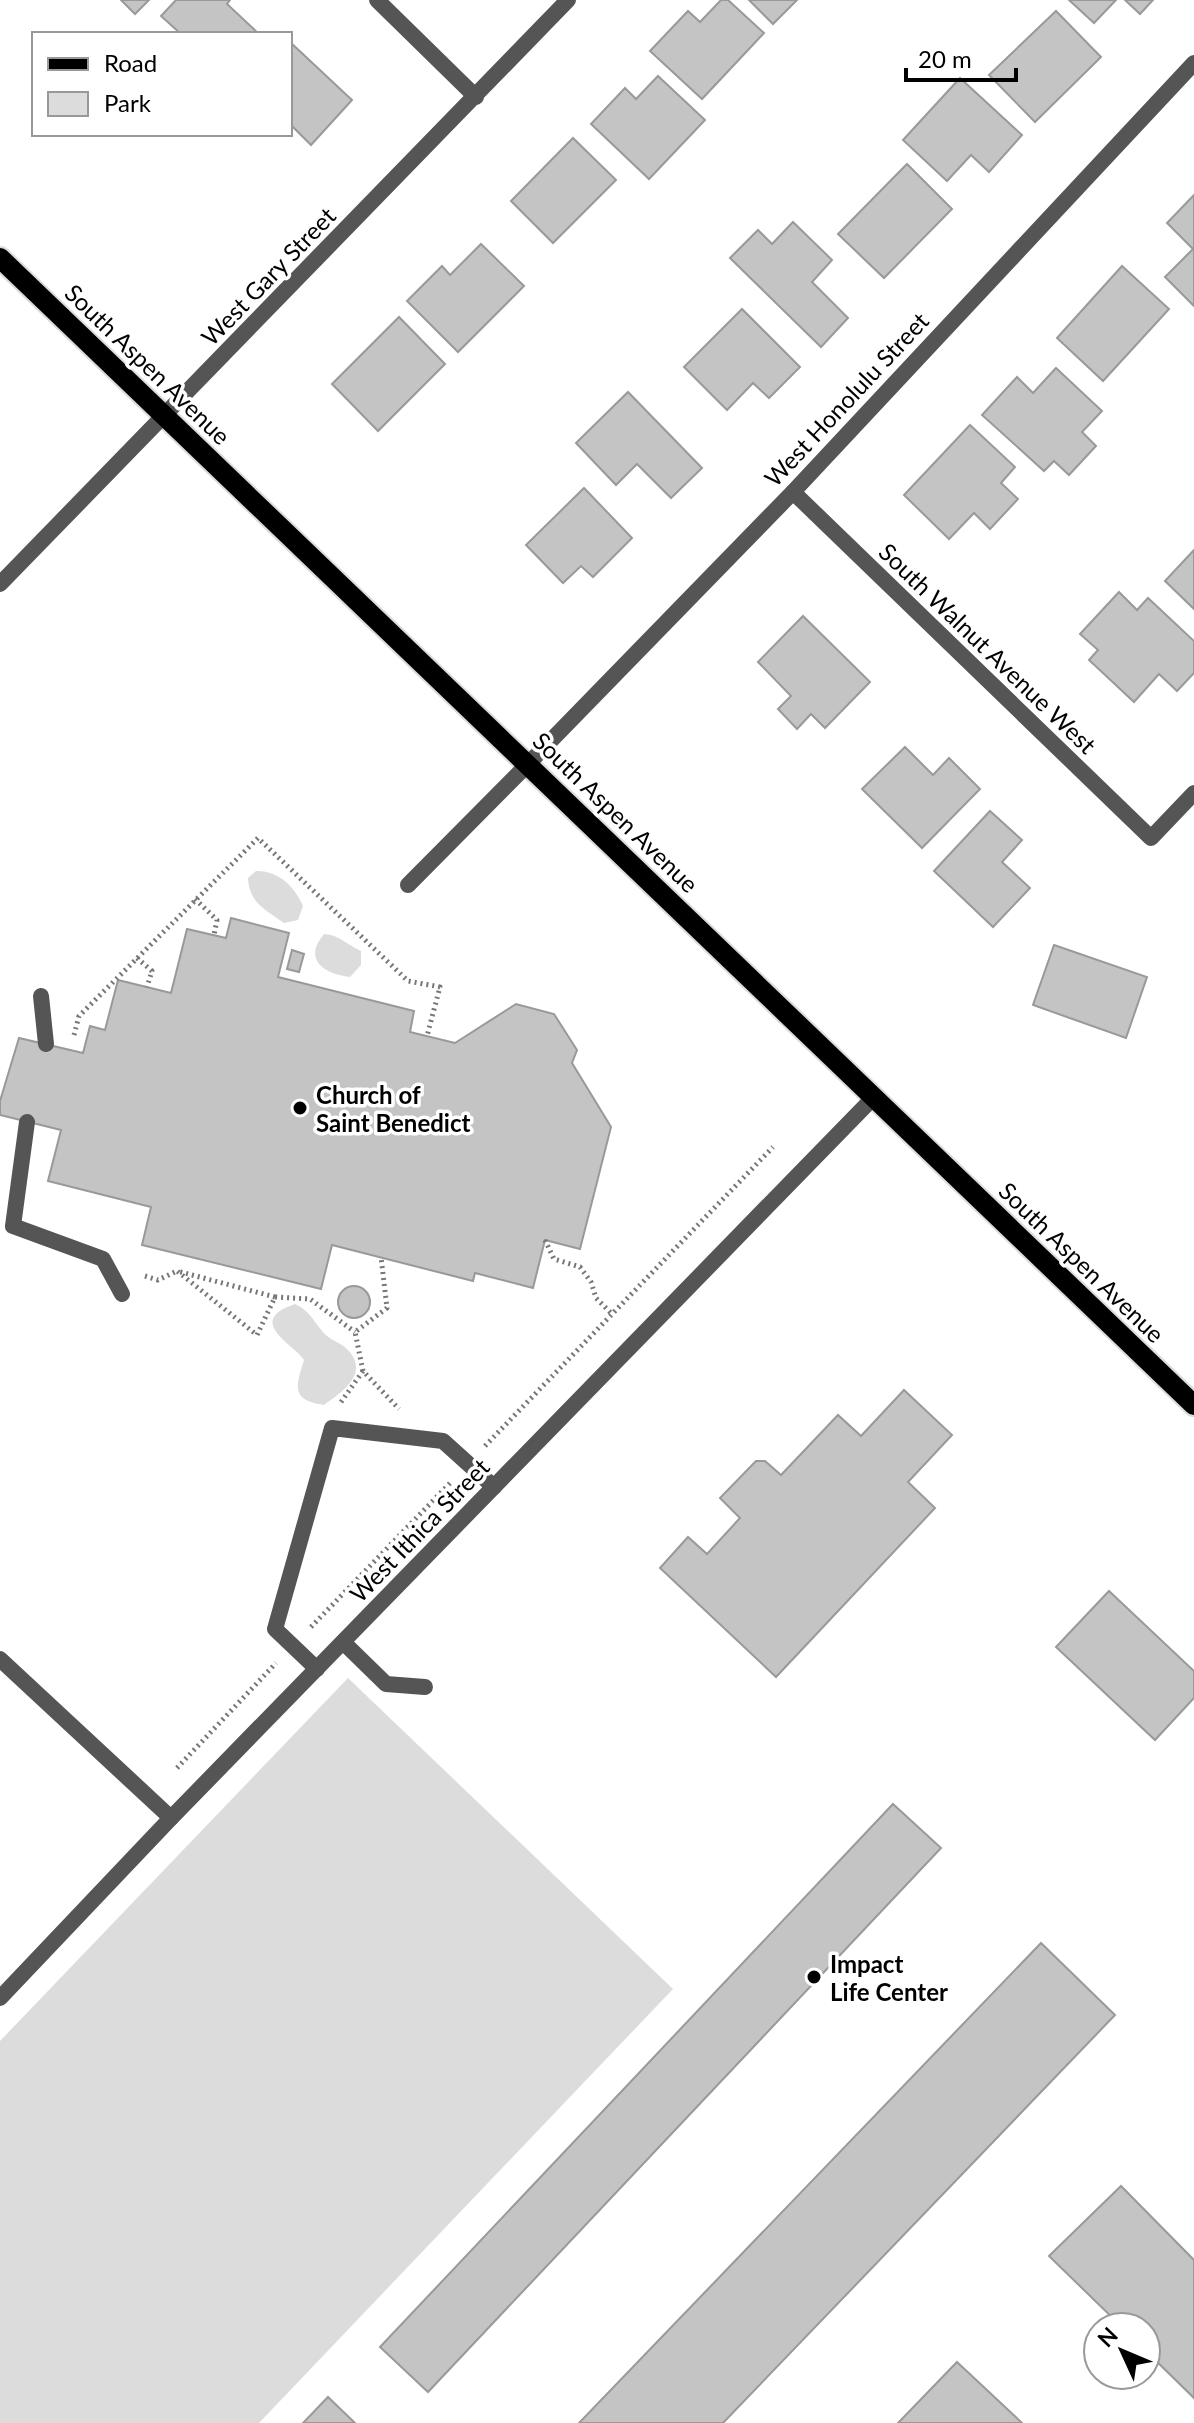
<svg xmlns="http://www.w3.org/2000/svg" width="1194" height="2423" font-family="Lato,sans-serif">
<rect width="100%" height="100%" fill="#fff"/>
<!-- green -->
<g fill="#dcdcdc">
<path d="M 256,871 C 278,870 295,887 303,906 L 298,920 L 284,923 C 266,910 249,903 248,878 Z"/>
<path d="M 324,934 C 340,935 347,945 361,951 L 361,965 L 350,977 C 325,974 302,960 324,934 Z"/>
<path d="M 295,1304 C 311,1311 315,1325 327,1336 C 333,1341 343,1344 348,1350 C 370,1374 342,1392 324,1405 C 290,1400 296,1386 304,1360 C 292,1343 245,1321 295,1304 Z"/>
<path d="M 348,1678 L 673,1989 L 259,2423 L 0,2423 L 0,2041 Z"/>
</g>
<!-- building -->
<g fill="#c4c4c4" stroke="#999" stroke-width="2">
<path d="M 121,0 L 149,0 L 135,14 Z"/>
<path d="M 176,0 L 230,0 L 227,4 L 259,34 L 181,34 L 161,16 Z"/>
<path d="M 721,0 L 728,0 L 764,33 L 702,99 L 650,51 L 688,11 L 700,22 Z"/>
<path d="M 749,0 L 797,0 L 773,24 Z"/>
<path d="M 1069,0 L 1116,0 L 1094,23 Z"/>
<path d="M 1125,0 L 1153,0 L 1140,14 Z"/>
<path d="M 1056,11 L 1101,57 L 1035,122 L 989,75 Z"/>
<path d="M 290,42 L 352,100 L 311,145 L 290,124 Z"/>
<path d="M 658,76 L 705,120 L 649,179 L 591,124 L 625,88 L 636,99 Z"/>
<path d="M 960,78 L 1022,135 L 989,172 L 971,155 L 947,181 L 903,140 Z"/>
<path d="M 573,138 L 616,180 L 553,243 L 511,201 Z"/>
<path d="M 907,164 L 952,209 L 884,278 L 838,234 Z"/>
<path d="M 1194,195 L 1194,306 L 1165,277 L 1193,249 L 1167,223 Z"/>
<path d="M 793,222 L 832,260 L 812,282 L 848,318 L 821,347 L 730,258 L 758,230 L 772,244 Z"/>
<path d="M 481,244 L 524,286 L 458,352 L 407,301 L 442,266 L 450,275 Z"/>
<path d="M 1122,266 L 1169,309 L 1103,381 L 1057,338 Z"/>
<path d="M 742,309 L 800,367 L 769,398 L 753,383 L 727,410 L 684,367 Z"/>
<path d="M 399,317 L 445,364 L 378,431 L 332,384 Z"/>
<path d="M 1056,368 L 1102,411 L 1082,432 L 1096,446 L 1069,475 L 1054,461 L 1044,471 L 982,415 L 1017,377 L 1033,393 Z"/>
<path d="M 628,392 L 702,468 L 671,498 L 637,464 L 616,485 L 576,443 Z"/>
<path d="M 970,425 L 1015,467 L 1001,483 L 1018,499 L 990,529 L 974,513 L 949,539 L 904,495 Z"/>
<path d="M 584,488 L 632,538 L 593,577 L 581,566 L 563,583 L 526,545 Z"/>
<path d="M 1194,550 L 1194,609 L 1165,581 Z"/>
<path d="M 1119,592 L 1137,610 L 1148,598 L 1194,641 L 1194,673 L 1177,691 L 1159,674 L 1134,702 L 1089,660 L 1098,650 L 1080,634 Z"/>
<path d="M 803,616 L 870,682 L 825,728 L 811,714 L 797,729 L 778,709 L 791,696 L 758,662 Z"/>
<path d="M 905,747 L 933,775 L 949,758 L 980,789 L 922,848 L 862,789 Z"/>
<path d="M 990,811 L 1022,840 L 1002,862 L 1030,888 L 993,927 L 934,871 Z"/>
<path d="M 231,918 L 289,933 L 278,977 L 414,1011 L 410,1032 L 455,1043 L 516,1004 L 554,1014 L 577,1050 L 572,1063 L 611,1127 L 580,1249 L 545,1240 L 533,1288 L 475,1273 L 473,1281 L 332,1245 L 321,1289 L 142,1245 L 151,1207 L 48,1181 L 61,1130 L 0,1115 L 0,1101 L 19,1038 L 83,1053 L 90,1026 L 105,1030 L 118,980 L 171,993 L 187,929 L 226,938 Z"/>
<path d="M 1054,945 L 1147,977 L 1126,1038 L 1033,1005 Z"/>
<path d="M 292,950 L 304,954 L 299,972 L 287,969 Z"/>
<circle cx="354" cy="1302" r="16"/>
<path d="M 904,1390 L 952,1435 L 908,1482 L 935,1508 L 776,1677 L 660,1568 L 688,1537 L 707,1554 L 740,1518 L 720,1498 L 756,1461 L 765,1461 L 781,1475 L 838,1415 L 861,1436 Z"/>
<path d="M 1109,1591 L 1194,1671 L 1194,1698 L 1155,1740 L 1056,1647 Z"/>
<path d="M 893,1804 L 941,1848 L 428,2392 L 380,2347 Z"/>
<path d="M 1041,1943 L 1115,2015 L 723,2423 L 579,2423 Z"/>
<path d="M 1121,2186 L 1194,2260 L 1194,2398 L 1146,2351 L 1146,2327 L 1122,2327 L 1049,2256 Z"/>
<path d="M 957,2362 L 1022,2423 L 898,2423 Z"/>
<path d="M 328,2397 L 355,2423 L 303,2423 Z"/>
</g>
<g fill="none" stroke-linecap="round" stroke-linejoin="round">
<!-- primary casing -->
<g stroke="#dbdbdb" stroke-width="24">
<path id="primary" d="M 0,258 L 1194,1405"/>
</g>
<!-- path -->
<g stroke="#777" stroke-width="5" stroke-dasharray="2 4" stroke-linecap="butt">
<path d="M 195,899 L 217,920 L 214,935"/>
<path d="M 137,958 L 152,971 L 147,987"/>
<path d="M 74,1035 L 79,1016 L 258,838 L 408,981 L 440,987 L 427,1036"/>
<path d="M 545,1240 L 554,1259 L 580,1267 L 591,1282 L 596,1298 L 612,1314"/>
<path d="M 145,1276 L 158,1280 L 177,1271"/>
<path d="M 275,1297 L 177,1271 L 257,1335 L 275,1297 L 310,1299 L 355,1332"/>
<path d="M 363,1371 L 355,1332 L 387,1308 L 381,1257"/>
<path d="M 341,1402 L 363,1371 L 399,1409"/>
<path d="M 485,1446 L 773,1147"/>
<path d="M 311,1627 L 451,1482"/>
<path d="M 177,1768 L 276,1663"/>
</g>
<!-- lane -->
<g stroke="#555" stroke-width="16">
<path d="M 408,885 L 528,764"/>
<path d="M 41,996 L 46,1044"/>
<path d="M 27,1122 L 13,1226 L 103,1259 L 122,1294"/>
<path d="M 343,1642 L 386,1684 L 425,1687"/>
<path d="M 317,1669 L 275,1629 L 332,1428 L 443,1441 L 494,1487"/>
</g>
<!-- street -->
<g stroke="#555" stroke-width="16">
<path d="M 377,0 L 476,97"/>
<path d="M 793,492 L 1151,838 L 1194,793"/>
<path d="M 0,584 L 568,0"/>
<path d="M 528,764 L 793,492 L 1194,63"/>
<path d="M 0,1659 L 171,1818"/>
<path d="M 0,1998 L 171,1818 L 874,1097"/>
</g>
<!-- primary -->
<use href="#primary" stroke="#000" stroke-width="20"/>
</g>
<!-- markers -->
<g fill="#000" stroke="#fff" stroke-width="3">
<circle cx="300" cy="1108" r="8"/>
<circle cx="814" cy="1977" r="8"/>
</g>
<g text-anchor="middle" dominant-baseline="central" stroke-width="7" stroke-linejoin="round" paint-order="stroke">
<!-- street labels -->
<g font-size="24" fill="#000" stroke="#fff">
<text transform="translate(268 276) rotate(-46)">West Gary Street</text>
<text transform="translate(148 364) rotate(44)">South Aspen Avenue</text>
<text transform="translate(846 399) rotate(-47)">West Honolulu Street</text>
<text transform="translate(988 648) rotate(44)">South Walnut Avenue West</text>
<text transform="translate(616 812) rotate(44)">South Aspen Avenue</text>
<text transform="translate(1082 1262) rotate(44)">South Aspen Avenue</text>
<text transform="translate(419 1530) rotate(-46)">West Ithica Street</text>
</g>
<!-- poi labels -->
<g font-size="24" font-weight="bold" fill="#000" stroke="#fff" text-anchor="start">
<text x="316" y="1094">Church of<tspan x="316" dy="28">Saint Benedict</tspan></text>
<text x="830" y="1963">Impact<tspan x="830" dy="28">Life Center</tspan></text>
</g>
</g>
<!-- legend -->
<rect x="32" y="32" width="260" height="104" fill="#ffffff" stroke="#999999" stroke-width="2"/>
<rect x="48" y="58" width="40" height="12" fill="#000000" stroke="#999999" stroke-width="2"/>
<text x="104" y="72" font-size="24" fill="#000000">Road</text>
<rect x="48" y="92" width="40" height="24" fill="#dcdcdc" stroke="#999999" stroke-width="2"/>
<text x="104" y="112" font-size="24" fill="#000000">Park</text>
<!-- north arrow -->
<g transform="translate(1122 2351) rotate(314)"><circle r="38" fill="#ffffff" stroke="#999999" stroke-width="2"/>
<path d="M0-6L14 30L0 20L-14 30Z" fill="#000000"/>
<text y="-12" font-size="22" font-weight="bold" text-anchor="middle" fill="#000000">N</text>
</g>
<!-- scale -->
<path d="M906 68v12h110v-12" fill="none" stroke="#000000" stroke-width="4"/>
<text x="918" y="68" font-size="24" fill="#000000" stroke="#ffffff" stroke-width="6" paint-order="stroke">20 m</text>
</svg>
